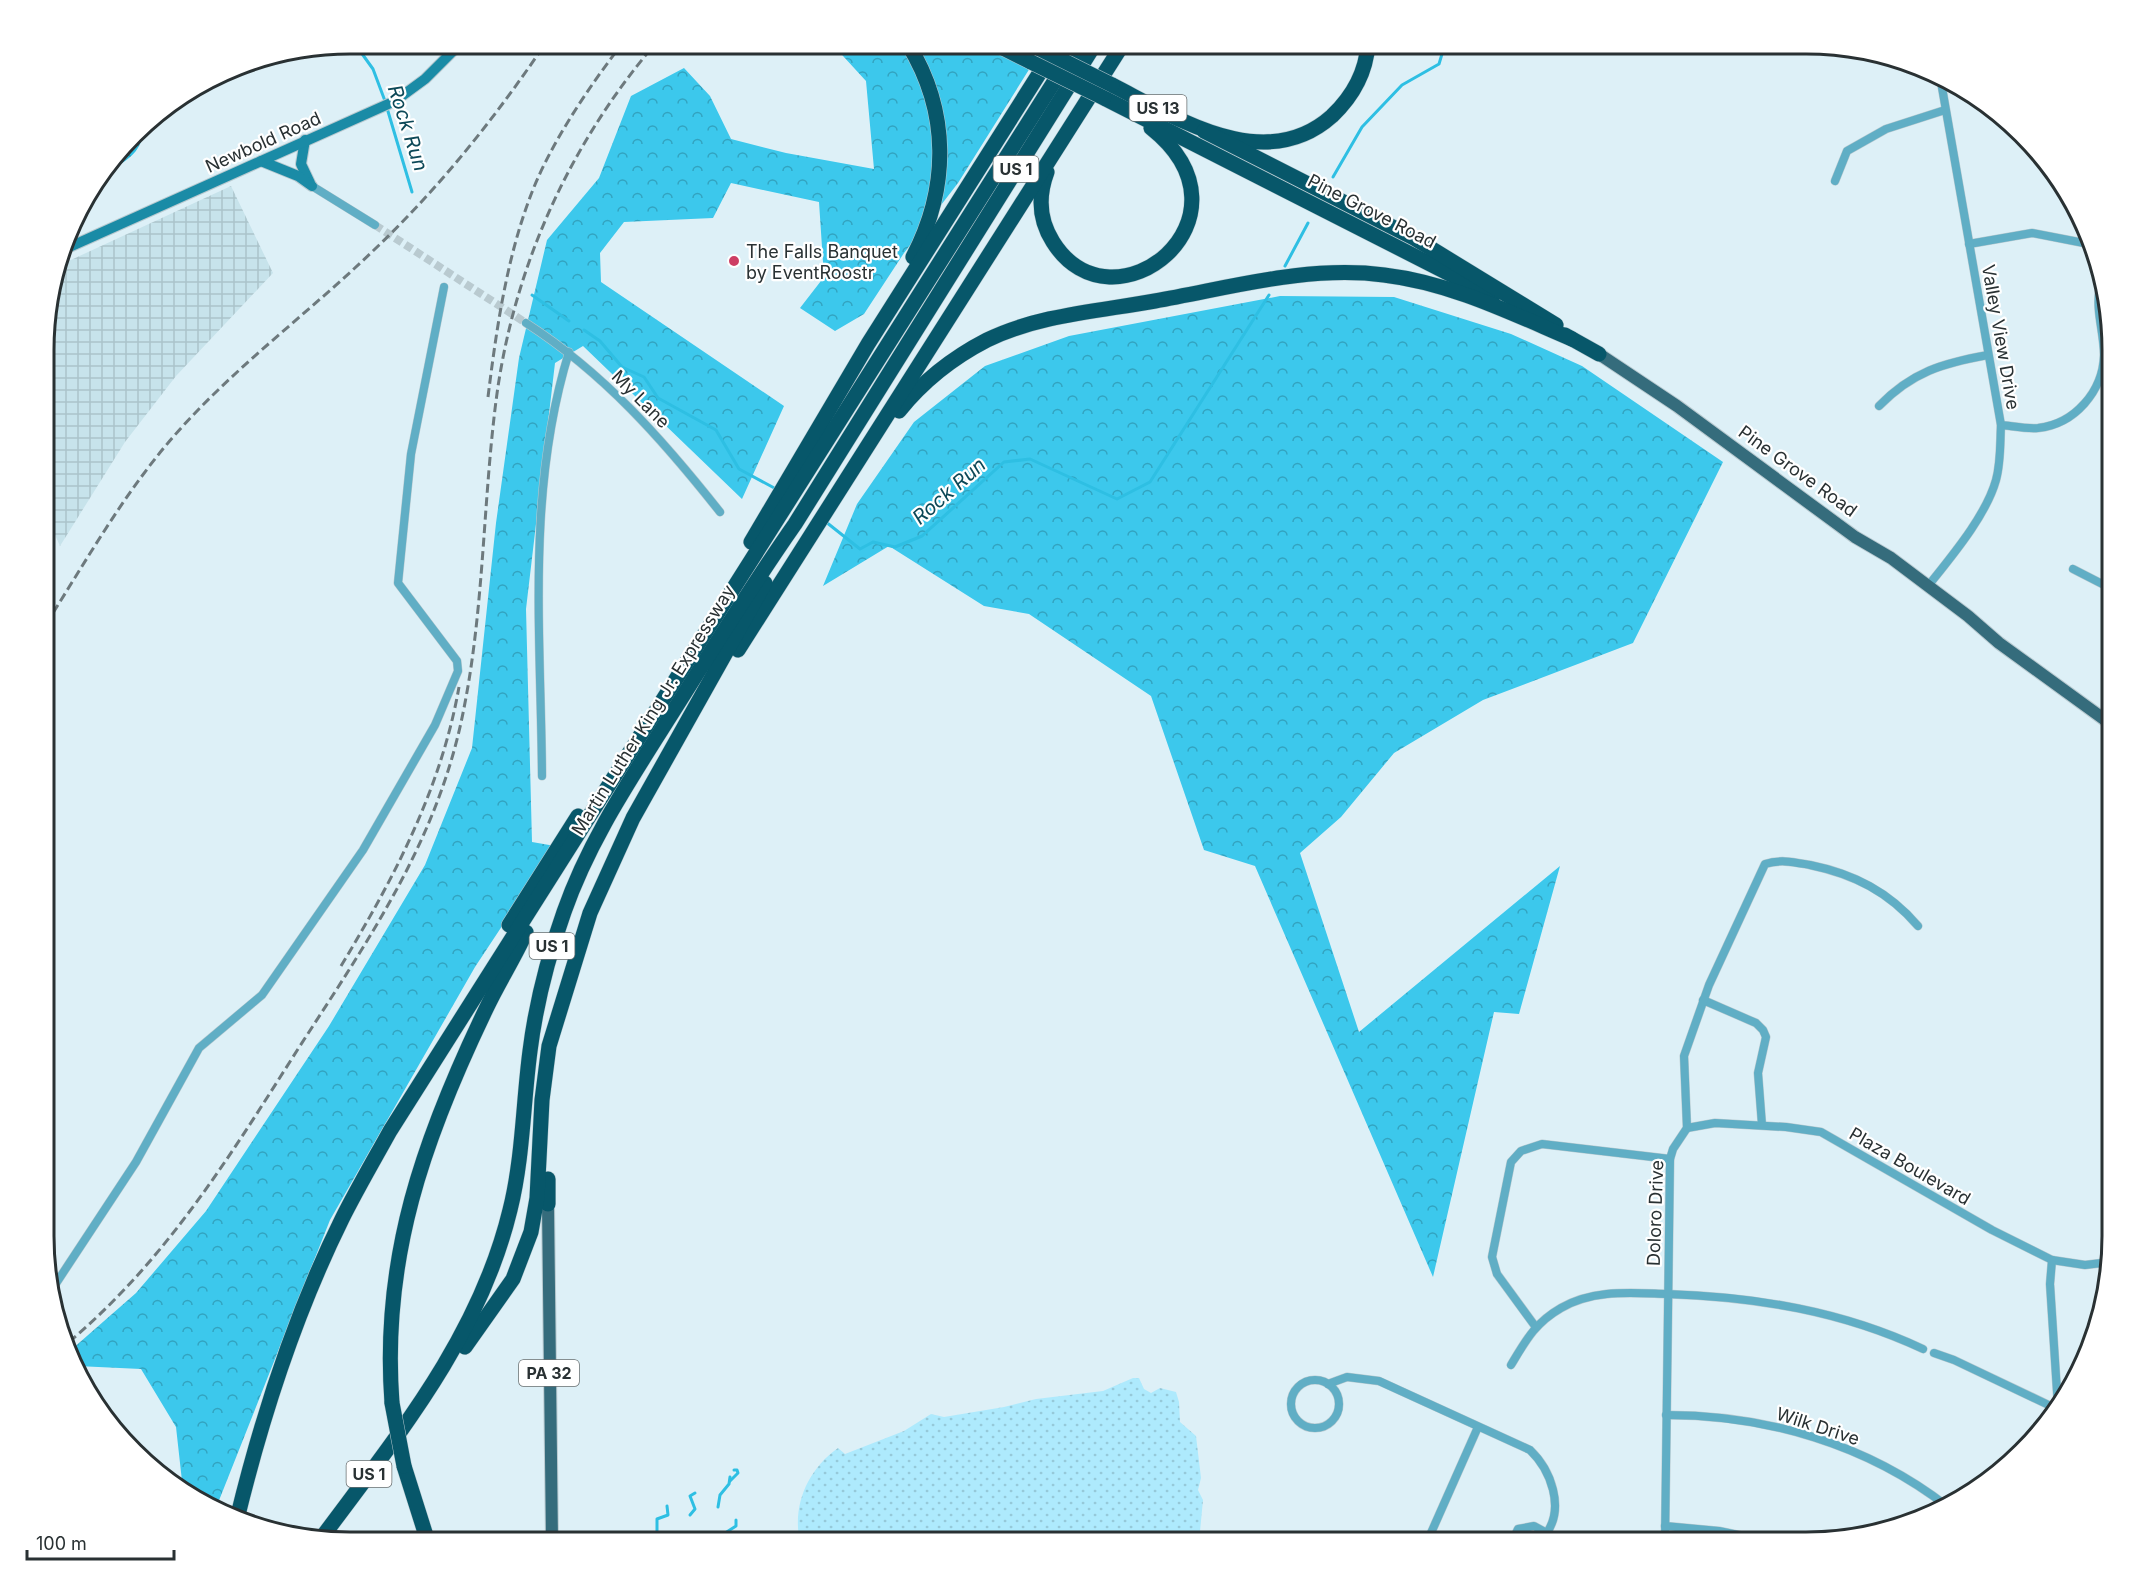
<svg xmlns="http://www.w3.org/2000/svg" width="2156" height="1586" font-family="Inter,sans-serif">
<defs>
<pattern id="industrial-grid" width="8" height="8" patternUnits="userSpaceOnUse" patternTransform="scale(1.5)"><rect width="8" height="8" fill="#c7e3eb"/><path d="M0 4h8M4 0v8" fill="none" stroke="#abc3ca"/></pattern>
<pattern id="grass-dots" width="8" height="8" patternUnits="userSpaceOnUse" patternTransform="scale(1.5)"><rect width="8" height="8" fill="#aeeafd"/><path d="M2 2h.1M6 6h.1" fill="none" stroke="#96c9d9" stroke-width="1.8" stroke-linecap="round"/></pattern>
<pattern id="forest-crowns" width="20" height="18" patternUnits="userSpaceOnUse" patternTransform="scale(1.5)"><rect width="20" height="18" fill="#3cc8ec"/><path d="M2 6a3 3 0 1 1 6 0M12 15a3 3 0 1 1 6 0" fill="none" stroke="#32a3c0"/></pattern>
<pattern id="water-waves" width="16" height="10" patternUnits="userSpaceOnUse" patternTransform="scale(1.5)"><rect width="16" height="10" fill="#2ebfe3"/><path d="M0 5q4-4 8 0t8 0" fill="none" stroke="#279cb9"/></pattern>
</defs>
<rect width="100%" height="100%" fill="#ddf0f7"/>
<!-- industrial -->
<path fill="url(#industrial-grid)" d="M 231,186 L 273,273 L 176,376 L 125,442 L 60,546 L 46,515 L 46,310 L 60,265 Z"/>
<!-- grass -->
<path fill="url(#grass-dots)" d="M 1133,1378 L 1139,1378 L 1144,1389 L 1151,1393 L 1160,1388 L 1176,1392 L 1179,1402 L 1180,1422 L 1196,1436 L 1201,1478 L 1198,1490 L 1203,1500 L 1199,1542 L 800,1542 C 792,1506 807,1470 838,1448 L 845,1454 L 904,1431 L 931,1414 L 944,1417 L 1004,1407 L 1036,1399 L 1103,1391 Z"/>
<!-- forest -->
<g fill="url(#forest-crowns)">
<path d="M 832,44 L 1045,44 L 958,183 L 904,253 L 864,314 L 835,331 L 800,308 L 824,277 L 819,202 L 731,183 L 713,218 L 624,222 L 600,253 L 601,282 L 784,406 L 742,499 L 583,346 L 555,363 L 526,609 L 532,842 L 555,846 L 475,967 L 330,1220 L 216,1508 L 183,1490 L 176,1427 L 141,1369 L 77,1366 L 71,1350 L 136,1293 L 206,1211 L 329,1026 L 425,865 L 472,748 L 496,523 L 519,358 L 547,240 L 599,178 L 631,96 L 684,68 L 710,96 L 731,139 L 786,153 L 874,169 L 866,81 Z"/>
<path d="M 1280,296 L 1394,297 L 1511,334 L 1582,366 L 1723,462 L 1633,643 L 1483,700 L 1394,753 L 1341,817 L 1300,853 L 1359,1032 L 1560,866 L 1519,1014 L 1494,1012 L 1433,1277 L 1255,866 L 1204,850 L 1151,696 L 1029,614 L 984,606 L 889,546 L 823,586 L 857,504 L 914,422 L 985,366 L 1069,336 Z"/>
</g>
<!-- water -->
<path fill="url(#water-waves)" d="M 144,125 C 143,152 129,159 108,172 Z"/>
<g fill="none" stroke-linecap="round" stroke-linejoin="round">
<!-- stream -->
<g stroke="#2ebfe3" stroke-width="3">
<path d="M 355,44 L 373,69 L 385,101"/>
<path d="M 387,108 L 412,192"/>
<path d="M 1333,177 L 1362,127 L 1402,85 L 1439,64 L 1445,44"/>
<path d="M 1285,266 L 1308,223"/>
<path d="M 532,295 L 569,321"/>
<path d="M 584,330 L 600,341 L 622,367 L 644,377 L 658,398 L 716,430 L 739,469 L 778,490"/>
<path d="M 826,522 L 860,549 L 873,542 L 895,547 L 922,536 L 1004,462 L 1030,459 L 1117,499 L 1150,482 L 1269,295"/>
<path d="M 730,1481 L 738,1473 L 737,1470 L 734,1470"/>
<path d="M 718,1507 L 720,1495 L 729,1484 L 730,1477"/>
<path d="M 690,1515 L 695,1509 L 690,1496 L 695,1493"/>
<path d="M 657,1537 L 657,1519 L 668,1515 L 667,1506"/>
<path d="M 714,1541 L 713,1536 L 722,1535 L 736,1526 L 736,1520"/>
</g>
<!-- street-tunnel -->
<path stroke="#b9cad0" stroke-width="8" stroke-dasharray="8 4" stroke-linecap="butt" d="M 375,225 L 526,323"/>
<!-- street casing -->
<g stroke="#b9cad0" stroke-width="9">
<g id="street">
<path d="M 1835,181 L 1847,151 L 1886,129 L 1945,110"/>
<path d="M 312,186 L 375,225"/>
<path d="M 1969,244 L 2032,233 L 2089,244"/>
<path d="M 526,323 C 604,373 663,440 720,512"/>
<path d="M 1879,406 C 1912,372 1943,363 1988,355"/>
<path d="M 2001,425 C 2012,426 2026,429 2038,428 C 2075,424 2103,391 2104,355 C 2104,332 2095,310 2100,286"/>
<path d="M 2073,569 L 2112,589"/>
<path d="M 1928,586 C 1951,557 1986,516 1996,480 C 2001,462 2000,443 2001,425 L 1940,76"/>
<path d="M 542,776 C 541,634 526,491 569,352"/>
<path d="M 1703,1000 L 1756,1023 L 1763,1030 L 1766,1037 L 1758,1073 L 1762,1125"/>
<path d="M 1687,1128 L 1715,1123 L 1786,1127 L 1821,1132 L 1992,1230 L 2052,1260 L 2085,1265 L 2110,1262"/>
<path d="M 2052,1260 L 2050,1284 L 2058,1407"/>
<path d="M 51,1291 L 136,1162 L 199,1048 L 262,995 L 363,850 L 435,725 L 458,671 L 457,661 L 398,583 L 411,454 L 444,287"/>
<path d="M 1535,1326 L 1497,1274 L 1492,1257 L 1511,1162 L 1521,1151 L 1542,1144 L 1670,1159"/>
<path d="M 1934,1353 L 1954,1360 L 2057,1409"/>
<path d="M 1511,1365 C 1526,1340 1535,1323 1561,1308 C 1594,1289 1631,1293 1667,1294 C 1757,1297 1842,1311 1923,1349"/>
<circle cx="1315" cy="1404" r="24"/>
<path d="M 1328,1384 L 1347,1377 L 1379,1381 L 1530,1450 C 1551,1470 1565,1508 1546,1534"/>
<path d="M 1666,1415 C 1767,1415 1867,1444 1948,1507"/>
<path d="M 1665,1526 L 1719,1531 L 1772,1542"/>
<path d="M 1427,1542 L 1478,1427"/>
<path d="M 1512,1542 L 1518,1529 L 1534,1526 L 1545,1532 L 1549,1542"/>
<path d="M 1665,1542 L 1670,1159 L 1673,1149 L 1687,1128 L 1684,1056 L 1709,985 L 1765,864 C 1781,859 1793,862 1810,865 C 1854,874 1889,892 1918,926"/>
</g>
</g>
<!-- secondary casing -->
<g stroke="#b9cad0" stroke-width="12">
<g id="secondary">
<path d="M 305,140 L 301,164 L 310,183"/>
<path d="M 261,161 L 298,176 L 312,186"/>
<path d="M 65,249 L 395,101 L 425,79 L 460,44"/>
</g>
</g>
<!-- primary casing -->
<g stroke="#b9cad0" stroke-width="14">
<g id="primary">
<path d="M 1599,354 L 1677,406 L 1855,537 L 1891,558 L 1968,616 L 1999,643 L 2112,725"/>
<path d="M 548,1204 L 552,1542"/>
</g>
</g>
<!-- highway casing -->
<g stroke="#b9cad0" stroke-width="16">
<g id="highway">
<path d="M 908,44 C 950,112 949,188 913,257"/>
<path d="M 995,44 L 1031,62"/>
<path d="M 1112,85 C 1177,118 1265,176 1332,116 C 1352,97 1366,72 1368,44"/>
<path d="M 1104,98 L 1493,296"/>
<path d="M 1204,131 L 1414,238 L 1556,325"/>
<path d="M 1047,172 C 1038,196 1039,220 1053,242 C 1113,337 1264,218 1151,128"/>
<path d="M 1565,335 L 1599,354"/>
<path d="M 899,411 C 923,381 954,357 987,340 C 1038,315 1099,311 1155,301 C 1230,288 1307,265 1384,275 C 1451,283 1511,313 1572,339"/>
<path d="M 751,542 L 868,344 L 1058,44"/>
<path d="M 738,650 L 1123,44"/>
<path d="M 509,925 L 578,816"/>
<path d="M 548,1179 L 548,1204"/>
<path d="M 465,1347 L 513,1279 L 531,1232 L 537,1198 L 542,1100 L 549,1046 L 590,913 L 633,818 L 765,583"/>
<path d="M 392,1403 C 381,1258 424,1138 486,1009 C 498,983 514,959 526,932"/>
<path d="M 404,1466 L 428,1542"/>
<path d="M 237,1519 C 262,1416 295,1314 342,1219 C 357,1189 374,1160 390,1131 L 1078,44"/>
<path d="M 320,1540 C 397,1436 479,1338 510,1210 C 523,1158 523,1104 530,1051 C 536,1003 548,957 564,912 C 588,843 628,783 667,721 C 709,655 750,588 795,524 L 1095,44"/>
</g>
</g>
<!-- street -->
<use href="#street" stroke="#60aec5" stroke-width="8"/>
<!-- secondary -->
<use href="#secondary" stroke="#1a8ba6" stroke-width="10"/>
<!-- primary -->
<use href="#primary" stroke="#356c7c" stroke-width="12"/>
<!-- highway -->
<use href="#highway" stroke="#07576a" stroke-width="15"/>
<!-- rail -->
<g stroke="#6d797d" stroke-width="3" stroke-dasharray="9 4.5" stroke-linecap="butt">
<path d="M 488,397 C 496,332 506,262 529,200 C 548,147 588,88 622,44"/>
<path d="M 46,624 C 88,558 128,486 182,427 C 241,362 312,310 375,249 C 440,187 495,118 545,44"/>
<path d="M 341,966 C 394,878 441,789 459,687"/>
<path d="M 69,1342 C 167,1259 230,1156 298,1049 C 369,939 439,839 464,708 C 484,607 483,503 496,401 C 513,268 569,145 655,44"/>
</g>
<!-- highway-bridge casing -->
<g stroke="#b9cad0" stroke-width="16" stroke-linecap="butt">
<g id="highway-bridge">
<path d="M 1040,49 L 1112,85"/>
<path d="M 1031,62 L 1104,98"/>
<path d="M 392,1403 L 404,1466"/>
</g>
</g>
<!-- highway-bridge -->
<use href="#highway-bridge" stroke="#07576a" stroke-width="15"/>
</g>
<!-- markers -->
<circle fill="#cd3e64" stroke="#fff" stroke-width="2" cx="734" cy="261" r="6"/>
<g text-anchor="middle" dominant-baseline="central" stroke-width="4.5" stroke-linejoin="round" paint-order="stroke">
<!-- shield labels -->
<g fill="#fff" stroke="#696f70" stroke-width="1.5">
<rect x="1129.5" y="95" width="57" height="26" rx="4.5"/>
<rect x="993.5" y="156" width="45" height="26" rx="4.5"/>
<rect x="529.5" y="933" width="45" height="26" rx="4.5"/>
<rect x="519" y="1360" width="60" height="26" rx="4.5"/>
<rect x="346.5" y="1461" width="45" height="26" rx="4.5"/>
</g>
<g font-size="16" font-weight="bold" fill="#293133">
<text x="1158" y="108">US 13</text>
<text x="1016" y="169">US 1</text>
<text x="552" y="946">US 1</text>
<text x="549" y="1373">PA 32</text>
<text x="369" y="1474">US 1</text>
</g>
<!-- street labels -->
<g font-size="18" fill="#293133" stroke="#fff">
<text transform="translate(263 142) rotate(-24)">Newbold Road</text>
<text transform="translate(1372 211) rotate(27)">Pine Grove Road</text>
<text transform="translate(2001 337) rotate(80)">Valley View Drive</text>
<text transform="translate(641 399) rotate(45)">My Lane</text>
<text transform="translate(1798 471) rotate(36)">Pine Grove Road</text>
<text transform="translate(653 710) rotate(-58)">Martin Luther King Jr. Expressway</text>
<text transform="translate(1910 1166) rotate(30)">Plaza Boulevard</text>
<text transform="translate(1655 1213) rotate(-88)">Doloro Drive</text>
<text transform="translate(1818 1426) rotate(18)">Wilk Drive</text>
</g>
<!-- poi labels -->
<g font-size="18" fill="#293133" stroke="#fff" text-anchor="start">
<text x="746" y="251">The Falls Banquet<tspan x="746" dy="21">by EventRoostr</tspan></text>
</g>
<!-- water labels -->
<g font-size="20" font-style="italic" fill="#0c4857" stroke="#fff">
<text transform="translate(408 128) rotate(72)">Rock Run</text>
<text transform="translate(949 491) rotate(-41)">Rock Run</text>
</g>
</g>
<!-- crop -->
<path d="M0 0H2156V1586H0ZM350 54H1806A296 296 0 0 1 2102 350V1236A296 296 0 0 1 1806 1532H350A296 296 0 0 1 54 1236V350A296 296 0 0 1 350 54Z" fill="#fff" fill-rule="evenodd"/>
<path fill="none" stroke="#293133" stroke-width="3" d="M350 54H1806A296 296 0 0 1 2102 350V1236A296 296 0 0 1 1806 1532H350A296 296 0 0 1 54 1236V350A296 296 0 0 1 350 54Z"/>
<!-- scale -->
<path d="M27 1550v9h147v-9" fill="none" stroke="#293133" stroke-width="3"/>
<text x="36" y="1550" font-size="18" fill="#293133" stroke="#ffffff" stroke-width="4.5" paint-order="stroke">100 m</text>
</svg>
